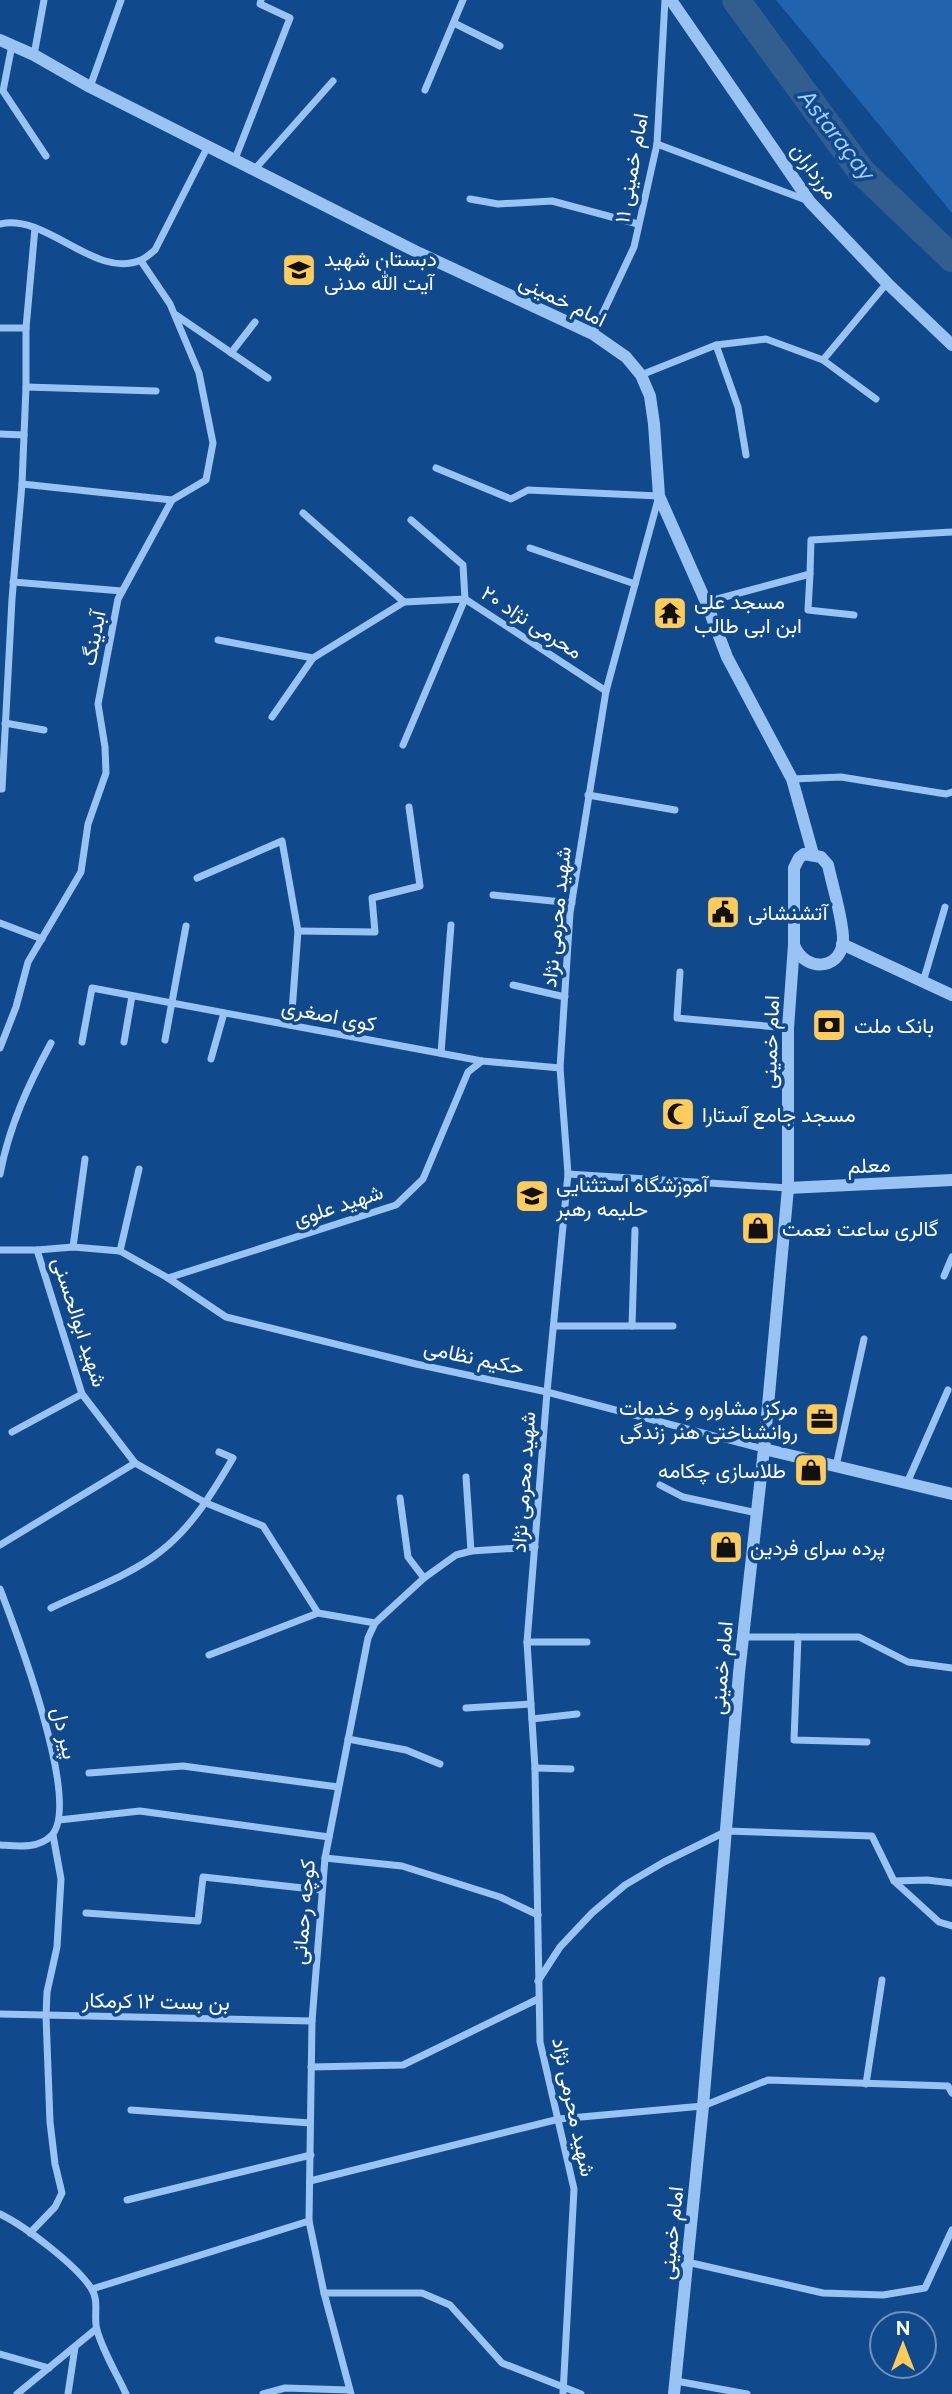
<svg xmlns="http://www.w3.org/2000/svg" width="952" height="2394" font-family="Figtree,Vazirmatn,sans-serif">
<rect width="100%" height="100%" fill="#104a8d"/>
<!-- green -->
<path fill="#2164ad" d="M 776,0 L 952,0 L 952,213 Z"/>
<g fill="none" stroke-linecap="round" stroke-linejoin="round">
<!-- river -->
<path stroke="#315d8f" stroke-width="28" d="M 736,0 L 861,171 L 952,258"/>
<!-- minor -->
<g stroke="#98c3f2" stroke-width="7">
<path d="M 454,23 L 500,46"/>
<path d="M 12,45 L 3,91 L 46,156"/>
<path d="M 34,55 L 44,0"/>
<path d="M 90,87 L 121,0"/>
<path d="M 425,90 L 463,0"/>
<path d="M 657,144 L 806,200"/>
<path d="M 235,159 L 290,18 L 260,4 L 261,0"/>
<path d="M 255,169 L 333,81"/>
<path d="M 470,199 L 498,204 L 552,201 L 638,224"/>
<path d="M 0,224 C 47,213 95,280 141,260 C 146,258 151,253 155,250 L 208,146"/>
<path d="M 176,315 L 268,378"/>
<path d="M 0,328 L 26,328"/>
<path d="M 593,334 L 634,247 L 657,144 L 665,0"/>
<path d="M 716,345 L 738,407 L 746,455"/>
<path d="M 231,353 L 255,322"/>
<path d="M 823,360 L 876,399"/>
<path d="M 641,375 L 716,345 L 766,339 L 823,360 L 887,283"/>
<path d="M 26,387 L 156,391"/>
<path d="M 0,434 L 24,435"/>
<path d="M 436,468 L 511,499 L 528,490 L 659,496 L 606,691 L 570,913 L 560,1068 L 568,1174 L 547,1392 L 527,1642 L 535,1768 L 540,2042 L 574,2189 L 563,2394"/>
<path d="M 22,484 L 172,500"/>
<path d="M 303,513 L 404,602"/>
<path d="M 530,548 L 635,584"/>
<path d="M 810,574 L 808,610 L 854,615"/>
<path d="M 13,582 L 122,591"/>
<path d="M 706,602 L 810,574 L 811,540 L 952,532"/>
<path d="M 218,640 L 313,658"/>
<path d="M 272,717 L 313,658 L 404,602 L 465,599 L 606,691"/>
<path d="M 5,723 L 44,730"/>
<path d="M 403,745 L 465,599 L 463,565 L 411,520"/>
<path d="M 792,779 L 841,777 L 946,794 L 952,792"/>
<path d="M 0,789 L 2,789 L 12,599 L 22,484 L 26,387 L 26,328 L 35,228"/>
<path d="M 588,795 L 675,810"/>
<path d="M 197,878 L 282,841 L 298,931 L 291,1025"/>
<path d="M 493,895 L 572,903"/>
<path d="M 0,923 L 42,939"/>
<path d="M 298,931 L 375,932 L 372,898 L 420,886 L 409,807"/>
<path d="M 680,972 L 677,1018 L 788,1028"/>
<path d="M 923,982 L 945,907"/>
<path d="M 513,985 L 565,997"/>
<path d="M 165,1040 L 186,926"/>
<path d="M 82,1042 L 92,988 L 482,1061 L 560,1068"/>
<path d="M 124,1042 L 132,996"/>
<path d="M 0,1048 L 16,1007 L 28,962 L 81,872 L 88,824 L 106,773 L 105,747 L 98,704 L 118,599 L 172,500 L 206,480 L 213,443 L 199,373 L 170,304 L 141,261"/>
<path d="M 441,1053 L 451,925"/>
<path d="M 211,1059 L 224,1013"/>
<path d="M 0,1174 C 9,1127 28,1085 51,1043"/>
<path d="M 568,1174 L 788,1188"/>
<path d="M 73,1247 L 85,1159"/>
<path d="M 0,1250 L 37,1250 L 73,1247 L 120,1251 L 168,1278 L 226,1317 L 416,1364 L 547,1392 L 764,1449"/>
<path d="M 37,1250 L 82,1394 L 135,1463 L 206,1503 L 263,1526 L 318,1613 L 375,1623"/>
<path d="M 120,1251 L 139,1169"/>
<path d="M 944,1276 L 952,1257"/>
<path d="M 168,1278 L 396,1205 L 423,1179 L 468,1072 L 482,1061"/>
<path d="M 554,1326 L 673,1326"/>
<path d="M 632,1326 L 635,1230"/>
<path d="M 12,1432 L 82,1394"/>
<path d="M 836,1466 L 864,1339"/>
<path d="M 466,1477 L 471,1551"/>
<path d="M 907,1483 L 948,1390"/>
<path d="M 660,1485 L 683,1497 L 757,1513"/>
<path d="M 400,1498 L 408,1557 L 424,1578"/>
<path d="M 0,1545 L 135,1463"/>
<path d="M 0,1589 C 15,1628 83,1805 51,1836 C 38,1849 17,1846 0,1845"/>
<path d="M 51,1608 C 84,1592 133,1574 161,1551 C 192,1527 213,1492 233,1458 L 219,1452"/>
<path d="M 743,1637 L 859,1637 L 908,1662 L 952,1668"/>
<path d="M 798,1637 L 794,1740 L 867,1742"/>
<path d="M 527,1642 L 587,1642"/>
<path d="M 209,1655 L 318,1613"/>
<path d="M 466,1708 L 531,1704"/>
<path d="M 532,1719 L 577,1714"/>
<path d="M 348,1739 L 406,1750 L 440,1764"/>
<path d="M 535,1768 L 571,1769"/>
<path d="M 89,1773 L 183,1766 L 338,1787"/>
<path d="M 59,1820 L 140,1811 L 329,1837"/>
<path d="M 325,1858 L 402,1866 L 500,1897 L 538,1915"/>
<path d="M 894,1881 L 927,1880 L 952,1883"/>
<path d="M 86,1913 L 198,1921 L 203,1877 L 321,1890"/>
<path d="M 538,1981 L 560,1947 L 592,1913 L 625,1885 L 664,1862 L 727,1831 L 872,1836 L 894,1881 L 939,1922 L 952,1926"/>
<path d="M 0,2014 L 312,2021"/>
<path d="M 311,2067 L 403,2065 L 538,1999"/>
<path d="M 866,2084 L 882,1980"/>
<path d="M 131,2110 L 310,2123"/>
<path d="M 310,2181 L 559,2119 L 703,2106 L 768,2080 L 948,2086 L 952,2093"/>
<path d="M 127,2200 L 311,2155"/>
<path d="M 0,2214 C 25,2226 76,2265 91,2288 C 100,2301 93,2317 97,2330 C 103,2352 117,2374 126,2394"/>
<path d="M 30,2233 L 55,2207 L 62,2193 L 55,2164 L 50,2122 L 46,2016 L 47,1992 L 57,1947 L 61,1879 L 53,1835"/>
<path d="M 687,2262 L 823,2293 L 883,2295 L 925,2288 L 952,2230"/>
<path d="M 92,2289 L 309,2221"/>
<path d="M 324,2293 L 422,2293 L 450,2305 L 502,2363 L 581,2394"/>
<path d="M 0,2354 L 49,2368"/>
<path d="M 676,2381 L 747,2394"/>
<path d="M 17,2394 L 96,2329"/>
<path d="M 68,2394 L 75,2347"/>
<path d="M 263,2394 L 285,2388 L 349,2390"/>
<path d="M 351,2394 L 324,2293 L 309,2221 L 312,2021 L 325,1858 L 368,1638 L 375,1623 L 424,1578 L 456,1555 L 471,1551 L 535,1547"/>
</g>
<!-- tertiary -->
<g stroke="#98c3f2" stroke-width="12">
<path d="M 671,0 L 810,202 L 887,283 L 952,345"/>
<path d="M 0,40 L 34,55 L 90,87 L 419,253 L 593,334 L 626,357 L 641,375 L 650,396 L 654,424 L 659,496 L 706,602 L 727,657 L 792,779 L 813,854"/>
<path d="M 804,854 L 821,857 L 828,865 C 833,888 841,912 843,936 C 845,969 806,975 794,945 L 794,868 L 799,858 Z"/>
<path d="M 842,944 L 952,995"/>
<path d="M 788,1188 L 952,1180"/>
<path d="M 764,1449 L 952,1494"/>
<path d="M 674,2394 L 703,2106 L 739,1673 L 764,1449 L 788,1188 L 788,1028 L 794,945"/>
</g>
</g>
<!-- icons -->
<defs>
<g id="school-square" transform="scale(1.75)"><rect x="-9" y="-9" width="18" height="18" rx="4" fill="#ffcb59" stroke="#104a8d"/><path d="M0-5L7-2L0 1L-7-2ZM-4 1L0 2.5L4 1V4Q0 6-4 4Z" fill="#111"/></g>
<g id="temple-square" transform="scale(1.75)"><rect x="-9" y="-9" width="18" height="18" rx="4" fill="#ffcb59" stroke="#104a8d"/><path d="M0-6L5-2H3V0L6.5 2.5H4V6H1.5V3h-3V6H-4V2.5H-6.5L-3 0V-2H-5Z" fill="#111"/></g>
<g id="civic-square" transform="scale(1.75)"><rect x="-9" y="-9" width="18" height="18" rx="4" fill="#ffcb59" stroke="#104a8d"/><path d="M-.6-6.5H3V-4.5H.6V-3L4-1V1h2V6H-6V1h2V-1L-.6-3ZM-1.2 2.5V6h2.4V2.5Z" fill="#111"/></g>
<g id="bank-square" transform="scale(1.75)"><rect x="-9" y="-9" width="18" height="18" rx="4" fill="#ffcb59" stroke="#104a8d"/><path d="M-6-4H6V4H-6ZM0-2.3a2.3 2.3 0 1 0 0 4.6a2.3 2.3 0 1 0 0-4.6Z" fill="#111"/></g>
<g id="mosque-square" transform="scale(1.75)"><rect x="-9" y="-9" width="18" height="18" rx="4" fill="#ffcb59" stroke="#104a8d"/><path d="M3.5-4.9A6 6 0 1 0 3.5 4.9A5 5 0 1 1 3.5-4.9Z" fill="#111"/></g>
<g id="shop-square" transform="scale(1.75)"><rect x="-9" y="-9" width="18" height="18" rx="4" fill="#ffcb59" stroke="#104a8d"/><path d="M-5-2.5h2.3a2.7 3.5 0 0 1 5.4 0H5L5.5 6h-11ZM-1.5-2.5h3a1.5 2.3 0 0 0-3 0Z" fill="#111"/></g>
<g id="office-square" transform="scale(1.75)"><rect x="-9" y="-9" width="18" height="18" rx="4" fill="#ffcb59" stroke="#104a8d"/><path d="M-6-3h4V-5.5h4V-3h4V5H-6ZM-1-4.5V-3h2v-1.5ZM-6 0V1H6V0Z" fill="#111"/></g>
</defs>
<g fill-rule="evenodd">
<use href="#school-square" x="299" y="270"/>
<use href="#temple-square" x="670" y="613"/>
<use href="#civic-square" x="723" y="912"/>
<use href="#bank-square" x="829" y="1025"/>
<use href="#mosque-square" x="678" y="1114"/>
<use href="#school-square" x="532" y="1196"/>
<use href="#shop-square" x="758" y="1228"/>
<use href="#office-square" x="822" y="1419"/>
<use href="#shop-square" x="811" y="1470"/>
<use href="#shop-square" x="726" y="1547"/>
</g>
<g text-anchor="middle" dominant-baseline="central" stroke-width="7" stroke-linejoin="round" paint-order="stroke">
<!-- street labels -->
<g font-size="21" fill="#fff" stroke="#104a8d">
<text transform="translate(631 168) rotate(-80)">امام خمینی ۱۱</text>
<text transform="translate(815 171) rotate(53)">مرزداران</text>
<text transform="translate(563 300) rotate(26)">امام خمینی</text>
<text transform="translate(532 622) rotate(33)">محرمی نژاد ۲۰</text>
<text transform="translate(93 638) rotate(-79)">آبدینگ</text>
<text transform="translate(556 917) rotate(-84)">شهید محرمی نژاد</text>
<text transform="translate(329 1015) rotate(11)">کوی اصغری</text>
<text transform="translate(770 1042) rotate(-88)">امام خمینی</text>
<text transform="translate(869 1165) rotate(-3)">معلم</text>
<text transform="translate(338 1205) rotate(-18)">شهید علوی</text>
<text transform="translate(80 1322) rotate(72)">شهید ابوالحسنی</text>
<text transform="translate(474 1357) rotate(12)">حکیم نظامی</text>
<text transform="translate(523 1482) rotate(-86)">شهید محرمی نژاد</text>
<text transform="translate(721 1668) rotate(-85)">امام خمینی</text>
<text transform="translate(65 1733) rotate(77)">پیر دل</text>
<text transform="translate(303 1912) rotate(-85)">کوچه رحمانی</text>
<text transform="translate(156 2001) rotate(1)">بن بست ۱۲ کرمکار</text>
<text transform="translate(574 2107) rotate(78)">شهید محرمی نژاد</text>
<text transform="translate(671 2233) rotate(-84)">امام خمینی</text>
</g>
<!-- poi labels -->
<g font-size="21" fill="#fff" stroke="#104a8d" text-anchor="start">
<text x="324" y="258">دبستان شهید<tspan x="324" dy="24">آیت الله مدنی</tspan></text>
<text x="694" y="601">مسجد علی<tspan x="694" dy="24">ابن ابی طالب</tspan></text>
<text x="748" y="912">آتشنشانی</text>
<text x="854" y="1025">بانک ملت</text>
<text x="702" y="1114">مسجد جامع آستارا</text>
<text x="556" y="1184">آموزشگاه استثنایی<tspan x="556" dy="24">حلیمه رهبر</tspan></text>
<text x="782" y="1228">گالری ساعت نعمت</text>
<text x="798" y="1407" text-anchor="end">مرکز مشاوره و خدمات<tspan x="798" dy="24">روانشناختی هنر زندگی</tspan></text>
<text x="786" y="1470" text-anchor="end">طلاسازی چکامه</text>
<text x="750" y="1547">پرده سرای فردین</text>
</g>
<!-- water labels -->
<g font-size="23" font-style="italic" fill="#a3cdfa" stroke="#104a8d">
<text transform="translate(837 135) rotate(52)">Astaraçay</text>
</g>
</g>
<!-- north arrow -->
<g transform="translate(903 2345)"><circle r="33" fill="#104a8d" stroke="#7092bb" stroke-width="2"/>
<path d="M0-5L12 26L0 18L-12 26Z" fill="#ffcb59"/>
<text y="-10" font-size="19" font-weight="bold" text-anchor="middle" fill="#ffffff">N</text>
</g>
</svg>
